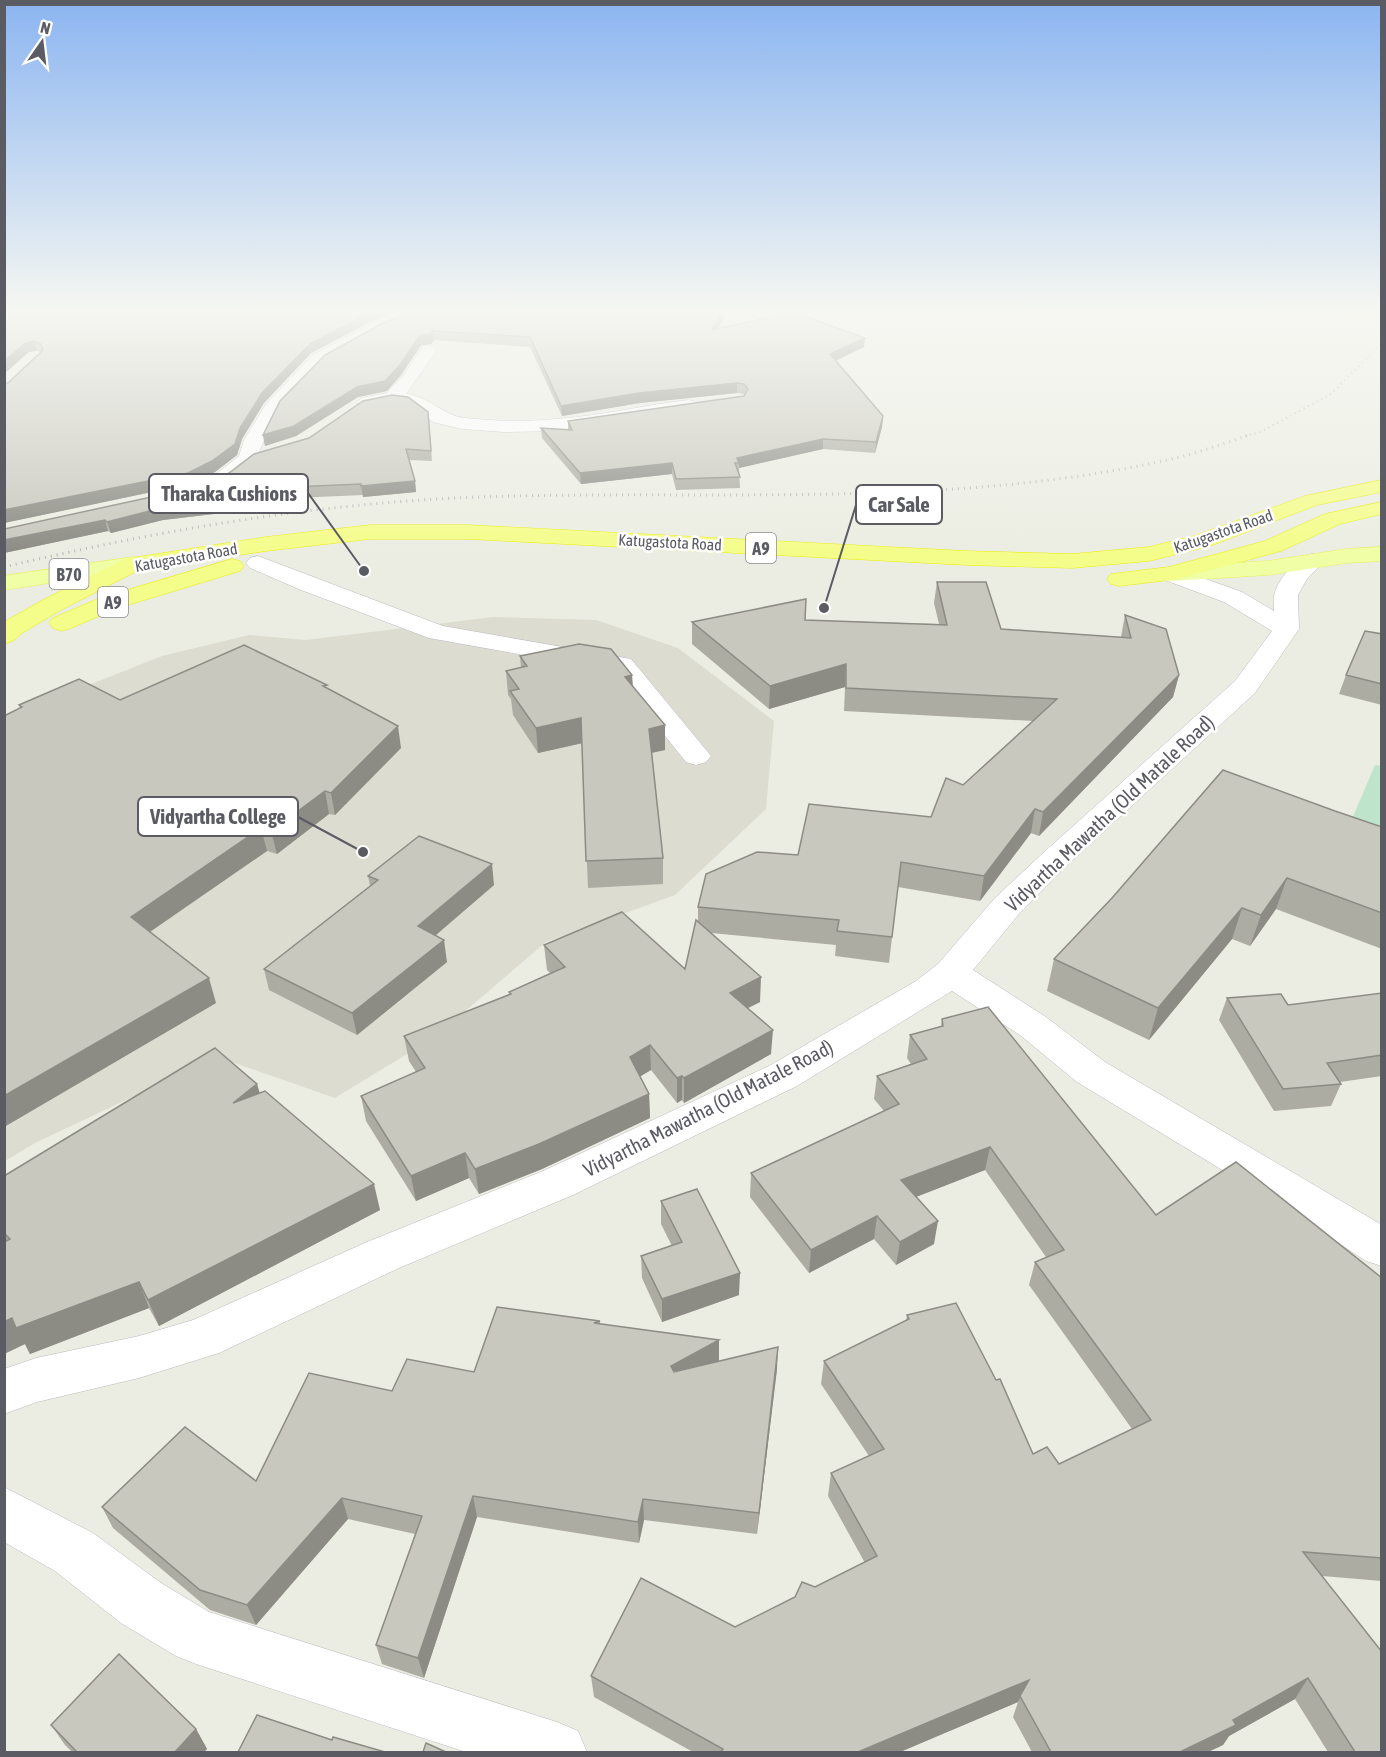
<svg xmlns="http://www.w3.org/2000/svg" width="1386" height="1757" font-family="'Asap Condensed',sans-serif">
<rect width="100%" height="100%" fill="#ecede2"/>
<!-- education -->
<path fill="#dcddd0" d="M 493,617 L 596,620 L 678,648 L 774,721 L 766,809 L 675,895 L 546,942 L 435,1037 L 335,1098 L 217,1057 L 35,1143 L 5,1161 L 5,718 L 162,656 L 249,635 L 306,640 Z"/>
<!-- green -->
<path fill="#bee5cb" d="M 1375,765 L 1381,766 L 1381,854 L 1340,847 Z"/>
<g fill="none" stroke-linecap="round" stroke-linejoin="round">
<!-- highway-tunnel -->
<path stroke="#c8c8c2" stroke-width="17" stroke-dasharray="17 8" stroke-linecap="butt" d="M 1375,309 L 1382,310"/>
<!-- minor casing -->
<g stroke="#babac1" stroke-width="1">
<g id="minor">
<path d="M 409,309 L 430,309 L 428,312 L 383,330 L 325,363 L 280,410 L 264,440 L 255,463 L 230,482 L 210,490 L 203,488 L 200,484 L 203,480 L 216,474 L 239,456 L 244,440 L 266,404 L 313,355 L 371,324 Z"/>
<path d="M 429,345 L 437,350 L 406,394 C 429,396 442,415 464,418 C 495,421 526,422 556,419 C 600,416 644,405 688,400 L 694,401 L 697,405 L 694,409 L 688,410 L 557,431 L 504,432 L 462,429 L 433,422 L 410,405 L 393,403 L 367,407 L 361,406 L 358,402 L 361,398 L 387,393 L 403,376 L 423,346 Z"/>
<path d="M 1312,554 L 1320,556 L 1324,561 L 1307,579 L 1298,595 L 1299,629 L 1255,693 L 1064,868 L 1018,915 L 973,970 L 1046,1017 L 1105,1062 L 1382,1225 L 1382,1266 L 1366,1261 L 1290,1211 L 1077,1082 L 1020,1035 L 952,991 L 797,1086 L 573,1195 L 399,1268 L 219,1353 L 139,1378 L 37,1402 L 4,1414 L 4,1369 L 36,1358 L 139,1336 L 193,1320 L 367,1242 L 543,1171 L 769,1066 L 916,981 L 938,964 L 994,899 L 1042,854 L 1235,681 L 1272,631 L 1224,602 L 1162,579 L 1158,574 L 1162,569 L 1170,567 L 1178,569 L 1242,592 L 1274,611 C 1274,606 1273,601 1274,596 C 1277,580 1296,558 1312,554 Z"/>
<path d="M 258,556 L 443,626 L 631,659 L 711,756 L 706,762 L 696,765 L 686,762 L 613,671 L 429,638 L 301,590 L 250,568 L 246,563 L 250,558 Z"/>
<path d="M 4,1487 L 93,1533 L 161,1583 L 209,1612 L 557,1722 L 578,1731 L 587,1752 L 466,1752 L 196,1664 L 176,1656 L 121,1623 L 55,1571 L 4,1542 Z"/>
</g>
</g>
<!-- major casing -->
<g stroke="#eaf256" stroke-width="1">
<g id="major">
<path d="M 1382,547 L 1382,561 L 1346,563 L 1268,575 L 1170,581 L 1162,579 L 1158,574 L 1162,569 L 1170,567 L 1268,561 L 1346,549 Z"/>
<path d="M 133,557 L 141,559 L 145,564 L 141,569 L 4,590 L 4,576 Z"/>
</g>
</g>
<!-- highway casing -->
<g stroke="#ebef00" stroke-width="1">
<g id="highway">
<path d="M 1323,309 L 1373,309 L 1378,313 C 1371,320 1329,316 1323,309 Z"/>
<path d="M 1382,480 L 1382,492 L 1317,505 L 1210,546 L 1149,561 L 1072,568 L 966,565 L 468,539 L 370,539 L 266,551 L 139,570 L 61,610 L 22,633 L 13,641 L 4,644 L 4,622 L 43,600 L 125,559 L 266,537 L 370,525 L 468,525 L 966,551 L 1072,554 L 1149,547 L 1194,536 L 1305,496 Z"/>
<path d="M 1382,502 L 1382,514 L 1340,524 L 1281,551 L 1178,579 L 1119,586 L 1111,584 L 1107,579 L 1111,574 L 1169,567 L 1265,541 L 1325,514 Z"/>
<path d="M 232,559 L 240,561 L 244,566 L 240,571 L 118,608 L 71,628 L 62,631 L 53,628 L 49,623 L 53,618 L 100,598 Z"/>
</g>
</g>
<!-- minor -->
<use href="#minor" fill="#fff" fill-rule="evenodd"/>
<!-- major -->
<use href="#major" fill="#f0ffa5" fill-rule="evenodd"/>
<!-- highway -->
<use href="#highway" fill="#f4fd89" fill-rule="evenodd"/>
<!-- rail-far1 -->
<g stroke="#b5b5b6" stroke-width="2" stroke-dasharray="1 4" stroke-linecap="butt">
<path d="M 1377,309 L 1382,319"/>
<path d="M 1245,436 L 1260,432 L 1331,394 L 1382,343"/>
</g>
<!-- rail -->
<path stroke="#b5b5b6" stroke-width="3" stroke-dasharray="1 5" stroke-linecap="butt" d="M 4,567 C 160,530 318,503 479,497 C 709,489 945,510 1172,459 C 1198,453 1224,443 1250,435"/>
</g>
<!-- wall -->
<g fill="#acaca3">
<path d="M 4,309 L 370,322 L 311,353 L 264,403 L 242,439 L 237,455 L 215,472 L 190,484 L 4,523 L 4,383 L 8,383 L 41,352 L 36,351 L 29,352 Z"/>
<path d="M 418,309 L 729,309 L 718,328 L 865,338 L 864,347 L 836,361 L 883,416 L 882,427 L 875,453 L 823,449 L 739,468 L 740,488 L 676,490 L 672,474 L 581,484 L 542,438 L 541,428 L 568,430 L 568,421 L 744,396 L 744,395 L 743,394 L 737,393 L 640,403 L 562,416 L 530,347 L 434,340 L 431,344 L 421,345 L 401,375 L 387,391 L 358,397 L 296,436 L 265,446 L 263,435 Z"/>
<path d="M 429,422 L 432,461 L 409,460 L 415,481 L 416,492 L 363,497 L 363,495 L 271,499 L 272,507 L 163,520 L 111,533 L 108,531 L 4,553 L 202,486 Z"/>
<path d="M 937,582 L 1001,629 L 1121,637 L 1125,615 L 1179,675 L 1173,697 L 1039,836 L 1031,833 L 980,901 L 898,887 L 889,963 L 835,956 L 836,945 L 711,933 L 760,1002 L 748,1008 L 771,1054 L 684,1103 L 682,1100 L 677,1103 L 651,1070 L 640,1076 L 649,1094 L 650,1118 L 542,1169 L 479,1194 L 469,1178 L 416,1201 L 366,1121 L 361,1096 L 416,1072 L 409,1061 L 404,1036 L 510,995 L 509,992 L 550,973 L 547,970 L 544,945 L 685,969 L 698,922 L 698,907 L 798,855 L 931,817 L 963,785 L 1033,721 L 844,711 L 845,687 L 769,709 L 692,644 L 692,622 L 805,620 L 939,624 L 934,603 Z"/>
<path d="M 1382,634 L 1382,705 L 1339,694 L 1346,675 Z"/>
<path d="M 520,656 L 632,675 L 633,686 L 665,750 L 652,753 L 663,858 L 663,884 L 588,888 L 582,743 L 538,753 L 513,715 L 511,699 L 508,695 L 506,671 L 521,668 Z"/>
<path d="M 327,689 L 401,748 L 335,815 L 329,814 L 277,854 L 267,851 L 150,932 L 216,1003 L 4,1127 L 20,708 L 19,705 Z"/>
<path d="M 1335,811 L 1382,827 L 1382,949 L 1276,909 L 1250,946 L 1232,939 L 1149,1040 L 1047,991 L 1054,959 Z"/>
<path d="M 368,876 L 494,885 L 435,935 L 447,962 L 357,1035 L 269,990 L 264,969 L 370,886 Z"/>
<path d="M 1382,993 L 1382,1076 L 1340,1082 L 1341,1084 L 1331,1106 L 1274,1111 L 1219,1020 L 1227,998 L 1288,1005 Z"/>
<path d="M 942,1019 L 1156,1215 L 1382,1278 L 1382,1581 L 1322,1576 L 1382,1752 L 1328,1752 L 1295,1699 L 1229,1736 L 1223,1745 L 1208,1752 L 1032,1752 L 1013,1717 L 1018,1702 L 900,1752 L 693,1752 L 594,1697 L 591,1676 L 735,1627 L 865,1563 L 828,1496 L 831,1473 L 869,1456 L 821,1384 L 824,1361 L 906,1321 L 907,1315 L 1033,1454 L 1059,1464 L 1132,1429 L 1029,1285 L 1035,1262 L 1046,1257 L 985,1170 L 916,1197 L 934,1244 L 896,1265 L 874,1239 L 809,1273 L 750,1197 L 751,1173 L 884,1111 L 874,1099 L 877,1076 L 911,1064 L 907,1058 L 910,1035 L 941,1026 Z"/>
<path d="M 260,1093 L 380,1210 L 159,1326 L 149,1308 L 30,1354 L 25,1344 L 4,1354 L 4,1176 Z"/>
<path d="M 661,1201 L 739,1295 L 662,1322 L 642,1278 L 641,1256 L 672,1246 L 661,1224 Z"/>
<path d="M 600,1321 L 600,1324 L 719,1361 L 777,1369 L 757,1534 L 644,1520 L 639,1543 L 477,1517 L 424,1678 L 382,1664 L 376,1645 L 415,1534 L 348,1519 L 256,1625 L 210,1610 L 113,1528 L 102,1507 L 256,1481 L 392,1391 L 474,1372 Z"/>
<path d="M 51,1725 L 196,1729 L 207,1749 L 204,1752 L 72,1752 L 65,1745 Z"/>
</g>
<!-- shaded-wall -->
<g fill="#8c8c85">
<path d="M 378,309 L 403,309 L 370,322 L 311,353 L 264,403 L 242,439 L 237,455 L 215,472 L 190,484 L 4,523 L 4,510 L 262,393 L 310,344 L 369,313 Z"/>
<path d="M 724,309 L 729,309 L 712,339 L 712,330 Z"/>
<path d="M 433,331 L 434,340 L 431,344 L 421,345 L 401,375 L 387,391 L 358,397 L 296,436 L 265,446 L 263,435 L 420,335 Z"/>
<path d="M 865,338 L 864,347 L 829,363 L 830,354 Z"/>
<path d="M 34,341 L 36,351 L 29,352 L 4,374 L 4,361 L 26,343 Z"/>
<path d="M 737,383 L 737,393 L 640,403 L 562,416 L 561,406 L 639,393 Z"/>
<path d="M 883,416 L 882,427 L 875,453 L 876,442 Z"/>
<path d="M 823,439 L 823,449 L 739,468 L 739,463 L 737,458 Z"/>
<path d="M 672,463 L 672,474 L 581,484 L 580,473 Z"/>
<path d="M 415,481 L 416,492 L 363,497 L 361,486 Z"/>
<path d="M 270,495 L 272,507 L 163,520 L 111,533 L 107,522 L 161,508 Z"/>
<path d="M 105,520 L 108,531 L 4,553 L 4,540 Z"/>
<path d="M 846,664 L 845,687 L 769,709 L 770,686 Z"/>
<path d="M 632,675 L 633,700 L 625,677 Z"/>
<path d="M 1179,675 L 1173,697 L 1039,836 L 1043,812 Z"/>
<path d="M 581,718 L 583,743 L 538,753 L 536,728 Z"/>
<path d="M 665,725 L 665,750 L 650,753 L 649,729 Z"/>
<path d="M 398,726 L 401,748 L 335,815 L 331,793 Z"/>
<path d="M 325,791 L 329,814 L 277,854 L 271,831 Z"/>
<path d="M 1035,809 L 1031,833 L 980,901 L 984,876 Z"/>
<path d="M 261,828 L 267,851 L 138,940 L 131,917 Z"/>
<path d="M 492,864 L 494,885 L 421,948 L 418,926 Z"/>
<path d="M 1287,878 L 1276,909 L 1250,946 L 1261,915 Z"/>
<path d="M 1242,908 L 1232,939 L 1149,1040 L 1158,1008 Z"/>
<path d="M 444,940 L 447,962 L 357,1035 L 352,1013 Z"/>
<path d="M 761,977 L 760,1002 L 730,1017 L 730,993 Z"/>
<path d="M 209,978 L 216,1003 L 4,1127 L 4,1096 Z"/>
<path d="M 773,1030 L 771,1054 L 684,1103 L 684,1078 Z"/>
<path d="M 650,1045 L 651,1070 L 631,1082 L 630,1057 Z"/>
<path d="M 682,1076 L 682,1100 L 677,1103 L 677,1078 Z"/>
<path d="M 257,1084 L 265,1110 L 233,1103 Z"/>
<path d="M 649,1094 L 650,1118 L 542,1169 L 479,1194 L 475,1169 Z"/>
<path d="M 990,1147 L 985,1170 L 898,1204 L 901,1180 Z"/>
<path d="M 465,1153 L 469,1178 L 416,1201 L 411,1176 Z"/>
<path d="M 374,1184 L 380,1210 L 159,1326 L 148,1300 Z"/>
<path d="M 877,1216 L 874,1239 L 809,1273 L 811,1250 Z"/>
<path d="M 938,1221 L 934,1244 L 896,1265 L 900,1242 Z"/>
<path d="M 740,1273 L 739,1295 L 662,1322 L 662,1299 Z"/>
<path d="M 139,1282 L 149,1308 L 30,1354 L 25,1344 L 4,1354 L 4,1322 L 12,1318 Z"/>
<path d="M 719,1340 L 719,1362 L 672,1388 L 671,1366 Z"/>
<path d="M 778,1347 L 777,1369 L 757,1534 L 759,1513 Z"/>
<path d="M 473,1496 L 477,1517 L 424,1678 L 418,1658 Z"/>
<path d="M 342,1498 L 348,1519 L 256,1625 L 247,1605 Z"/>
<path d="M 643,1499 L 644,1520 L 639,1543 L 638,1522 Z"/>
<path d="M 1308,1678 L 1295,1699 L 1229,1736 L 1223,1745 L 1208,1752 L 1180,1752 L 1233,1720 Z"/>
<path d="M 1029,1680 L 1018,1702 L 900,1752 L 858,1752 Z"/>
<path d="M 196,1729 L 207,1749 L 204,1752 L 175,1752 Z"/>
</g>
<!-- building -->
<g fill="#c8c8be" stroke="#8c8c85" stroke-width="1.5">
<path d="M 4,309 L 378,309 L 369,313 L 310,344 L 262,393 L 240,428 L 235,444 L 212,461 L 188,473 L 4,510 L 4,383 L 8,383 L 43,350 L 41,344 L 34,341 L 26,343 L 4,361 Z"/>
<path d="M 418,309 L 724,309 L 712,330 L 793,312 L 865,338 L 830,354 L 883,416 L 876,442 L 823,439 L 737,458 L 739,463 L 735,463 L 740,477 L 676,479 L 672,463 L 580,473 L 541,428 L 572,430 L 568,421 L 744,396 L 748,389 L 744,384 L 737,383 L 639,393 L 561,406 L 530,337 L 433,331 L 430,334 L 420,335 L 400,365 L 385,381 L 357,387 L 294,426 L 263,435 L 280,401 L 325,355 L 383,323 Z"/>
<path d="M 392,395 L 408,397 L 428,412 L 431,451 L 406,449 L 415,481 L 361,486 L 361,484 L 269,488 L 270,495 L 161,508 L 107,522 L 105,520 L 4,540 L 4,529 L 202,486 L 229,473 L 254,454 L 309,438 L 363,401 Z"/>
<path d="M 937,582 L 986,582 L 1001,629 L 1131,638 L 1125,615 L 1166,629 L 1179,675 L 1043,812 L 1035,809 L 984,876 L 901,862 L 892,937 L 837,931 L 839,920 L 698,907 L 706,874 L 757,852 L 798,855 L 809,804 L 931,817 L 946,778 L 963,785 L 1057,699 L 846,688 L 846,664 L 770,686 L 692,622 L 806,599 L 805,620 L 947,625 Z"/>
<path d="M 1365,631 L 1382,634 L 1382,684 L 1346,675 Z"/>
<path d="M 579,644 L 611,649 L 632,675 L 625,677 L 665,725 L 649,729 L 663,858 L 586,861 L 581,718 L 536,728 L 510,691 L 519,689 L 506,671 L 527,666 L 520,656 Z"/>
<path d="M 244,645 L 327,685 L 323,686 L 398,726 L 331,793 L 325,791 L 271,831 L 261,828 L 131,917 L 209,978 L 4,1096 L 4,716 L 22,707 L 19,705 L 79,679 L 120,700 Z"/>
<path d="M 1223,770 L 1335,811 L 1382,827 L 1382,913 L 1287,878 L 1261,915 L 1242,908 L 1158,1008 L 1054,959 L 1112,898 Z"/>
<path d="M 419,836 L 492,864 L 418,926 L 444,940 L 352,1013 L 264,969 L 378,880 L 368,876 Z"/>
<path d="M 622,912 L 685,969 L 696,920 L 761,977 L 730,993 L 773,1030 L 684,1078 L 682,1076 L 677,1078 L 650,1045 L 630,1057 L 649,1094 L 539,1144 L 475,1169 L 465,1153 L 411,1176 L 361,1096 L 425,1068 L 404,1036 L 511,994 L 509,992 L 565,967 L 544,945 Z"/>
<path d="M 1382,993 L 1382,1055 L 1327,1063 L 1341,1084 L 1283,1089 L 1227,998 L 1281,994 L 1288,1005 Z"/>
<path d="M 988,1007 L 1156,1215 L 1236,1162 L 1382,1278 L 1382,1558 L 1303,1552 L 1382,1652 L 1382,1752 L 1355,1752 L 1308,1678 L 1233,1720 L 1236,1725 L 1180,1752 L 1051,1752 L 1020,1696 L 1029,1680 L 858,1752 L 721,1752 L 723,1749 L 591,1676 L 641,1578 L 735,1627 L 795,1597 L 802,1582 L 815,1587 L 877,1556 L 831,1473 L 884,1449 L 824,1361 L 909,1319 L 907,1315 L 956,1303 L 996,1380 L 1000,1379 L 1033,1454 L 1047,1447 L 1059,1464 L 1151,1420 L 1035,1262 L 1064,1250 L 990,1147 L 901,1180 L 938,1221 L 900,1242 L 877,1216 L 811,1250 L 751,1173 L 899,1104 L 877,1076 L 927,1059 L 910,1035 L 943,1026 L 942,1019 Z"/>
<path d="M 215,1048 L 257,1084 L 233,1103 L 265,1091 L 374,1184 L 148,1300 L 139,1282 L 16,1328 L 12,1318 L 4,1322 L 4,1242 L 10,1239 L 4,1233 L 4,1176 Z"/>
<path d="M 697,1189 L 740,1273 L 662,1299 L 641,1256 L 682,1242 L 661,1201 Z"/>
<path d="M 497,1307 L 600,1321 L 594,1323 L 719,1340 L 671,1366 L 674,1372 L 778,1347 L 759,1513 L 643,1499 L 638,1522 L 473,1496 L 418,1658 L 376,1645 L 422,1516 L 342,1498 L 247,1605 L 200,1590 L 102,1507 L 185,1427 L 256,1481 L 309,1373 L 392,1391 L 407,1359 L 474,1372 Z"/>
<path d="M 119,1654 L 196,1729 L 175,1752 L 77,1752 L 51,1725 Z"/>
<path d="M 257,1715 L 332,1740 L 333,1737 L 385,1752 L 238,1752 Z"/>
<path d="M 426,1743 L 446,1752 L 423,1752 Z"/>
</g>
<!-- sky -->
<linearGradient id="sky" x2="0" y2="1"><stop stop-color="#8bb5f1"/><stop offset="0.56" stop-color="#f6f7f2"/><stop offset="1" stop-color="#f6f7f2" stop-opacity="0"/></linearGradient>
<rect width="1386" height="555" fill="url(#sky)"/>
<g text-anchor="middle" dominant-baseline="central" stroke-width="5" stroke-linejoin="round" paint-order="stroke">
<!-- far-street labels -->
<g font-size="16" fill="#5a5b63" stroke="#fff">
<text transform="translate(1223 531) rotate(-19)">Katugastota Road</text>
<text transform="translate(670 542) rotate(3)">Katugastota Road</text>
<text transform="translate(186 557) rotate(-10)">Katugastota Road</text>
</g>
<!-- shield labels -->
<g fill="#fff" stroke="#8c8c92" stroke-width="1.5">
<rect x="746" y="533" width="30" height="30" rx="4.5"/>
<rect x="49.5" y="559" width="39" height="30" rx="4.5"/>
<rect x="98" y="587" width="30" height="30" rx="4.5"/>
</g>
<g font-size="18" font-weight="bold" fill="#5a5b63">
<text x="761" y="548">A9</text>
<text x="69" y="574">B70</text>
<text x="113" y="602">A9</text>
</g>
<!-- street labels -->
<g font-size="20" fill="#5a5b63" stroke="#fff">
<text transform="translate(1109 813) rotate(-43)">Vidyartha Mawatha (Old Matale Road)</text>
<text transform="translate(708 1108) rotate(-27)">Vidyartha Mawatha (Old Matale Road)</text>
</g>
</g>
<!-- callouts -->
<path fill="none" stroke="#5a5b63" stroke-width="2" d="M364 571L308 493M824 608L856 505M363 852L298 817"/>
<g fill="#5a5b63" stroke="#fff" stroke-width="2">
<circle cx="364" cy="571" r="6"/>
<circle cx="824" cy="608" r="6"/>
<circle cx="363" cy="852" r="6"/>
</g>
<g fill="#fff" stroke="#5a5b63" stroke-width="2">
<rect x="149" y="474" width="159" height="39" rx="6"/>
<rect x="856" y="485" width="86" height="39" rx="6"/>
<rect x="138" y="797" width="160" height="39" rx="6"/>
</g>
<g font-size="21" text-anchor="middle" font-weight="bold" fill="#5a5b63">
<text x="229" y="501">Tharaka Cushions</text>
<text x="899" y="512">Car Sale</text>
<text x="218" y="824">Vidyartha College</text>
</g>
<!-- border -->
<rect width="1386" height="1757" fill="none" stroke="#5a5b63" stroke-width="12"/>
<!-- north arrow -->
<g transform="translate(42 42) rotate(14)" stroke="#ffffff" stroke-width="4.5" paint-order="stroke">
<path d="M0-4.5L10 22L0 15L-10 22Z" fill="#5a5b63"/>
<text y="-9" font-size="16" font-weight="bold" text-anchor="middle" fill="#5a5b63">N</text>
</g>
</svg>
